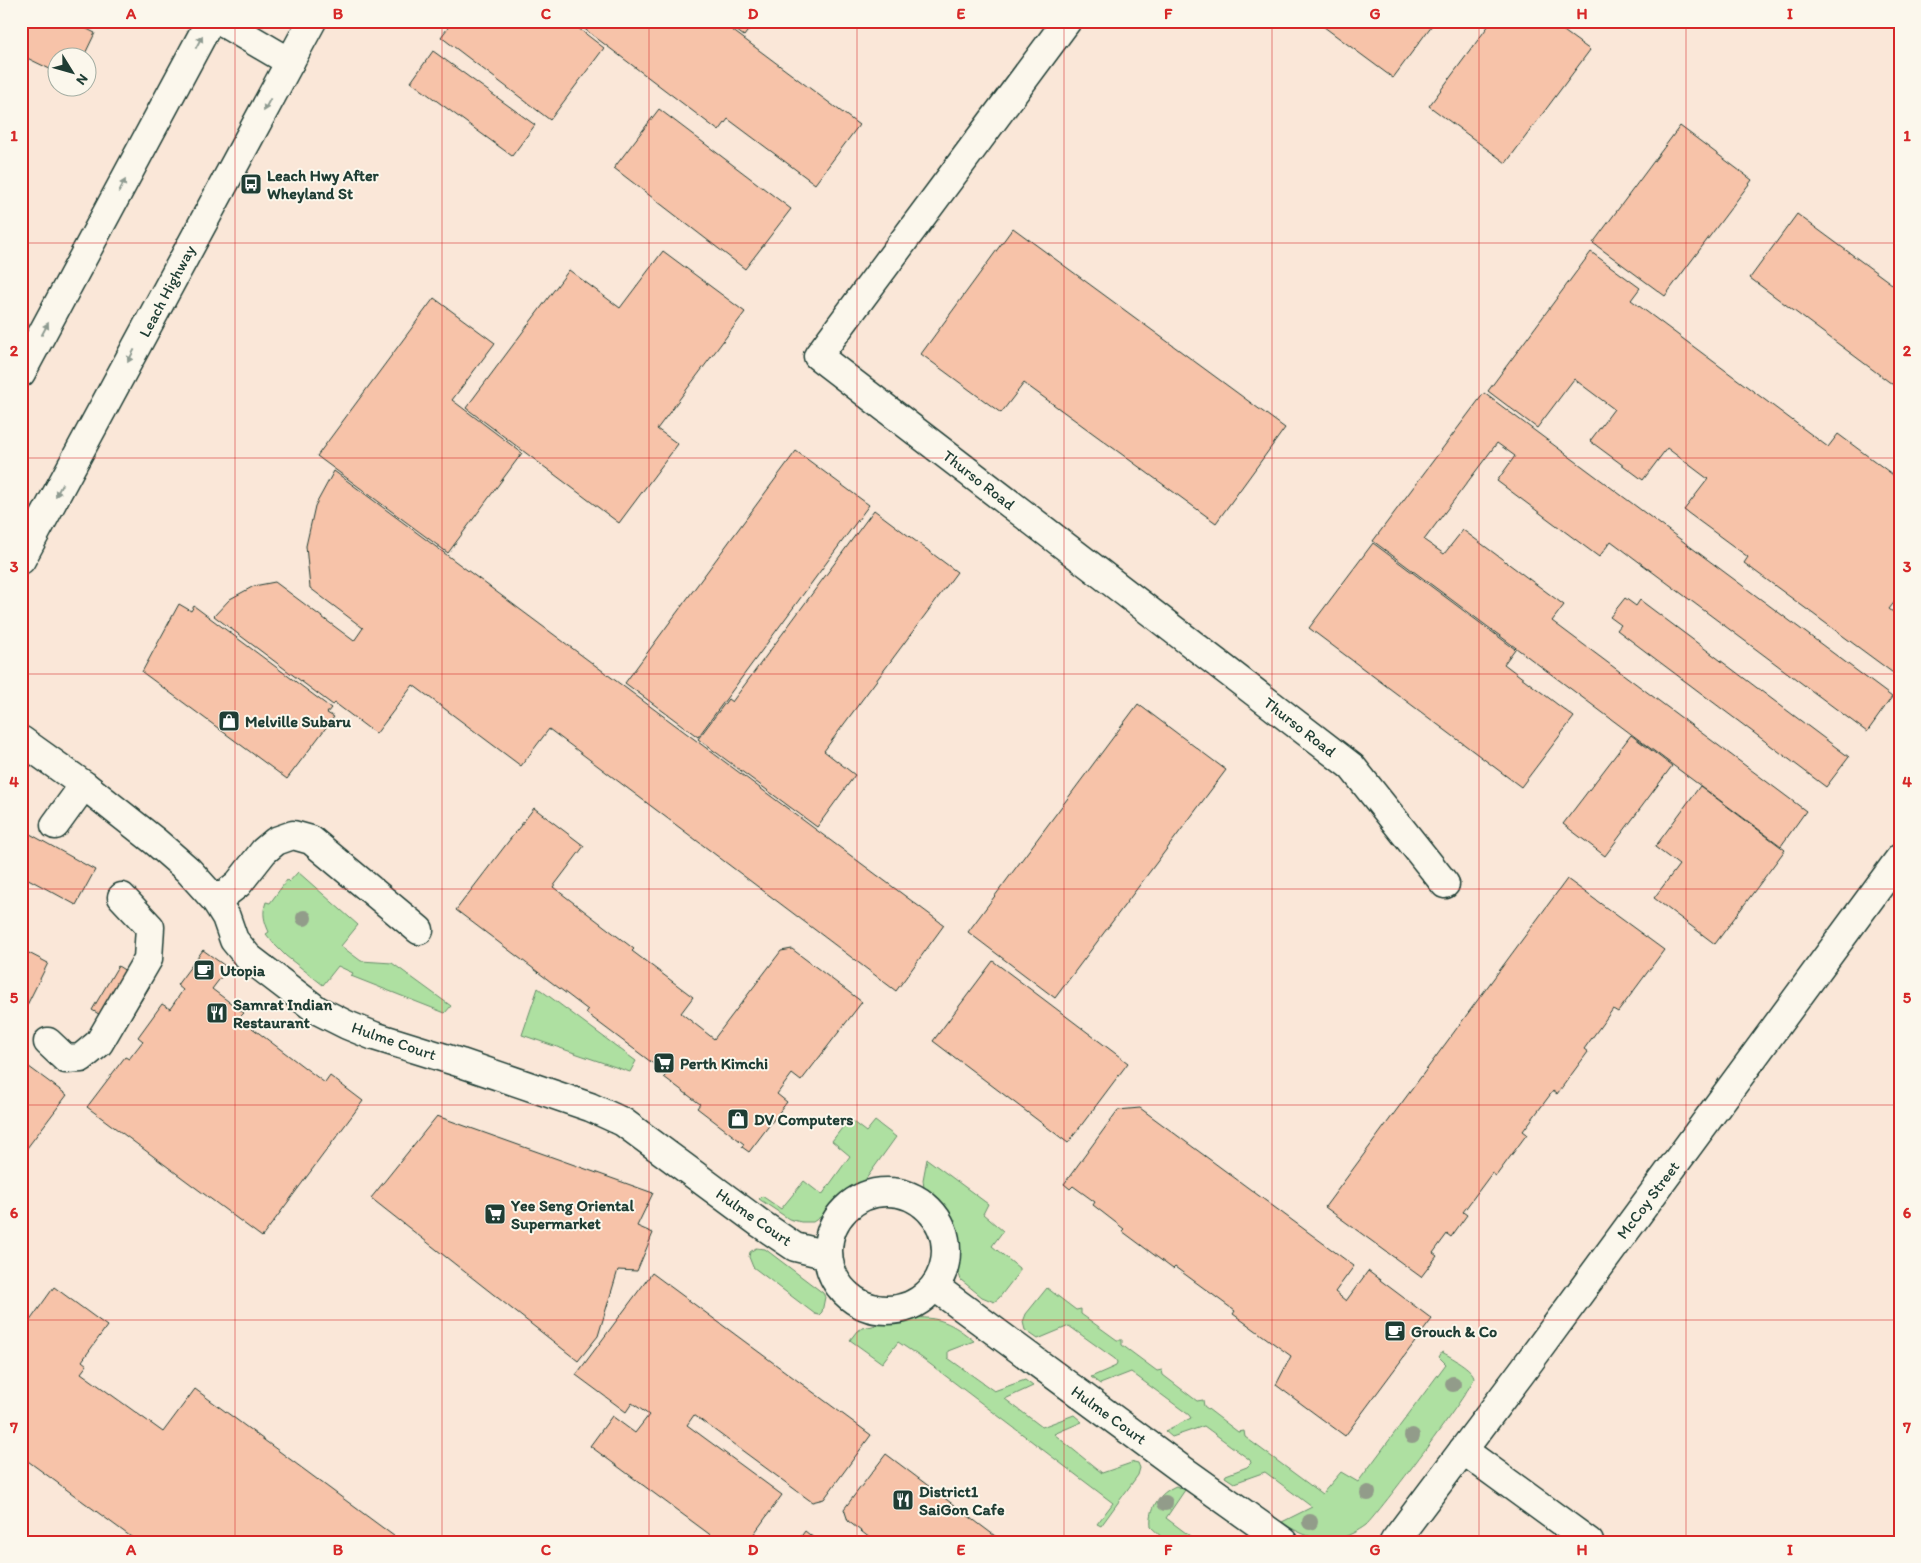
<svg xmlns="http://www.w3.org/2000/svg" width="1921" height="1563" font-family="Itim,sans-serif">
<rect width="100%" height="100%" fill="#fae7d8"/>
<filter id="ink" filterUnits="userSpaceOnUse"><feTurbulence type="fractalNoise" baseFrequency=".02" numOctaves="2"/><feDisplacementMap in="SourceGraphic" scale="10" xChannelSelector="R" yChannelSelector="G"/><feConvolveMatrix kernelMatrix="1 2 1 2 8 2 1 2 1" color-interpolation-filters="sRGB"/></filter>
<g filter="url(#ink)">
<!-- green -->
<g fill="#aee0a1" stroke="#668e6a">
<path d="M 298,872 L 358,925 L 341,946 L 361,961 L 392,963 L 451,1006 L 445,1013 L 351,976 L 353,973 L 338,966 L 323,985 L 286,956 L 274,944 L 266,934 L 269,932 C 264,921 262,913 266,902 L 270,903 L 287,880 L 289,882 Z"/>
<path d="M 538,988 L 636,1061 L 630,1072 L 522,1035 Z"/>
<path d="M 849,1119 L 866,1132 L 875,1121 L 896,1137 L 863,1183 L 843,1193 L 822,1216 L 813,1222 L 801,1222 L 789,1219 L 759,1199 L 762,1196 L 781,1209 L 804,1181 L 822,1195 L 850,1156 L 832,1141 Z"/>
<path d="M 927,1159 L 988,1204 L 983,1214 L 1003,1231 L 992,1246 L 1019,1268 L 1019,1272 L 999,1298 L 994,1302 L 982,1297 L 961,1280 L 957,1269 L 959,1248 L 953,1224 L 938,1200 L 924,1188 L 923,1180 Z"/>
<path d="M 756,1248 L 765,1249 L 823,1293 L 825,1297 L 822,1312 L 819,1315 L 815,1314 L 753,1267 L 749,1257 L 750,1252 Z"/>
<path d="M 1047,1288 L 1076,1310 L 1081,1309 L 1081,1314 L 1117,1340 L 1122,1340 L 1122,1345 L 1157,1371 L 1162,1370 L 1163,1375 L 1197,1401 L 1203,1400 L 1204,1406 L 1238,1432 L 1244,1431 L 1245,1437 L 1322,1494 L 1341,1472 L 1358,1482 L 1446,1364 L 1439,1357 L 1442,1352 C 1449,1356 1474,1369 1474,1378 C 1473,1388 1378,1514 1366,1525 C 1362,1528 1357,1531 1353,1533 C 1329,1546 1303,1537 1282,1522 L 1312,1507 L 1265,1472 L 1234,1483 L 1225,1477 L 1226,1475 L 1247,1467 L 1251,1463 L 1250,1460 L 1204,1426 L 1172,1437 L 1165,1431 L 1191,1418 L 1189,1415 L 1131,1372 L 1100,1384 L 1091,1377 L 1116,1366 L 1117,1362 L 1115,1359 L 1069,1326 L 1038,1339 L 1025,1330 L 1023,1322 L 1026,1314 Z"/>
<path d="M 910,1318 C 939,1316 952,1323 974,1341 L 948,1351 L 948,1358 L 994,1391 L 1025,1380 L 1033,1386 L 1005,1399 L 1042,1427 L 1074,1415 L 1082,1422 L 1054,1434 L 1102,1473 L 1134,1462 L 1138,1463 L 1140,1468 L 1138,1475 L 1101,1526 L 1097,1524 L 1113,1503 L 922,1358 L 898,1342 L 882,1363 L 850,1340 L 857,1331 L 863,1328 Z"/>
<path d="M 1176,1486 L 1185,1490 L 1166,1518 L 1198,1542 L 1167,1542 L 1151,1527 C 1149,1508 1159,1493 1176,1486 Z"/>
</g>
<!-- building -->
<g fill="#f7c3a9" stroke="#1f3d34">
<path d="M 21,21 L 71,21 L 95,33 L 83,58 L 58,58 L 58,73 L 21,55 Z"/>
<path d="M 453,21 L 569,21 L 604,48 L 550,120 L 441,37 Z"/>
<path d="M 574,21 L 720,21 L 859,125 L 815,184 L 728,119 L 719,131 Z"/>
<path d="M 724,21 L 755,21 L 744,36 Z"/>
<path d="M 1316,21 L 1435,21 L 1393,78 Z"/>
<path d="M 1492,21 L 1550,21 L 1590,50 L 1506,163 L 1429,106 Z"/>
<path d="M 433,51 L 535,125 L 512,156 L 411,82 Z"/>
<path d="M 659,109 L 791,209 L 745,269 L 614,168 Z"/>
<path d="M 1680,126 L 1752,180 L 1665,296 L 1593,243 Z"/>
<path d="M 1797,214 L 1900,290 L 1900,390 L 1750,278 Z"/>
<path d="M 1013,228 L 1285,428 L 1216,523 L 1024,383 L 1001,413 L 921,354 Z"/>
<path d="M 663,251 L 745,312 L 657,429 L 678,444 L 619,523 L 466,408 L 569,270 L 620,308 Z"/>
<path d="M 1591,252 L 1640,288 L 1631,300 L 1828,447 L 1838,434 L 1900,480 L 1900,595 L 1889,609 L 1900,617 L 1900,678 L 1744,563 L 1748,557 L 1684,510 L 1708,479 L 1667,448 L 1643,480 L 1590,441 L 1614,409 L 1574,379 L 1537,428 L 1488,391 Z"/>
<path d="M 434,298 L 495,343 L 452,400 L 522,453 L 448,553 L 317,456 Z"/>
<path d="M 1484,393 L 1892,697 L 1867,732 L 1611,541 L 1599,557 L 1497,481 L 1515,456 L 1497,443 L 1424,540 L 1444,554 L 1463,530 L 1564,605 L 1552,621 L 1806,811 L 1781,846 L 1373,541 Z"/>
<path d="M 796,451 L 869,505 L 698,737 L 625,683 Z"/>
<path d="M 334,471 L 944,925 L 896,991 L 549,729 L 521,766 L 413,685 L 376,734 L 335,703 L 333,705 L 214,616 L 230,599 L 254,586 L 275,582 L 354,641 L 363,628 L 310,588 L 306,546 L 315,506 Z"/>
<path d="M 874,510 L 957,572 L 824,751 L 855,775 L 817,827 L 698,739 L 728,699 L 732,702 Z"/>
<path d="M 1373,543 L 1515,649 L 1504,664 L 1574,717 L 1521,787 L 1309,628 Z"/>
<path d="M 1625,598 L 1636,606 L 1640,600 L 1849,757 L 1826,787 L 1617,630 L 1621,625 L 1610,617 Z"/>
<path d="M 179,604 L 191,611 L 194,606 L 331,708 L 327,713 L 334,717 L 287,779 L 142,672 Z"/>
<path d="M 1138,704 L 1226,770 L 1055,998 L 968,932 Z"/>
<path d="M 1631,735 L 1672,766 L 1605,856 L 1563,824 Z"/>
<path d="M 1700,786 L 1785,850 L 1715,944 L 1654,898 L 1679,865 L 1655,847 Z"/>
<path d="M 534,808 L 584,846 L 553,887 L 634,949 L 632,951 L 693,997 L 681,1013 L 714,1039 L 781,951 L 792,949 L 862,1002 L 801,1081 L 792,1074 L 777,1094 L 787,1102 L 749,1152 L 742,1147 L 744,1144 L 697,1108 L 700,1104 L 664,1077 L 667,1074 L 586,1013 L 588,1010 L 456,910 Z"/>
<path d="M 21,829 L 95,870 L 76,905 L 21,875 Z"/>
<path d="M 1567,879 L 1664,950 L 1618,1012 L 1613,1009 L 1584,1049 L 1588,1052 L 1557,1094 L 1553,1091 L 1523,1131 L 1527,1134 L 1496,1176 L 1492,1173 L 1463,1212 L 1467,1215 L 1451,1237 L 1447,1234 L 1433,1253 L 1437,1256 L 1421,1277 L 1325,1207 Z"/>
<path d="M 21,949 L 48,963 L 22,1015 L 21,1015 Z"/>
<path d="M 203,950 L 228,968 L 212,989 L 244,1013 L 239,1018 L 325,1083 L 330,1076 L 363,1101 L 262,1237 L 87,1107 L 125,1057 L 129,1059 L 143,1041 L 138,1037 L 162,1004 L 170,1009 L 183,990 L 177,985 Z"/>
<path d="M 993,961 L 1128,1063 L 1068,1143 L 933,1041 Z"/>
<path d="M 118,966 L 150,986 L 124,1029 L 92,1010 Z"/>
<path d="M 21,1061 L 67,1095 L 21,1156 Z"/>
<path d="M 1140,1108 L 1354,1266 L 1335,1292 L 1346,1301 L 1368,1271 L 1432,1319 L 1345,1436 L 1276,1385 L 1291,1356 L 1233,1314 L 1235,1311 L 1175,1267 L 1173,1269 L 1122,1231 L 1124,1229 L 1093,1205 L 1095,1202 L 1073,1186 L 1070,1189 L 1064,1184 L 1118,1110 Z"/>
<path d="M 437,1116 L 653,1193 L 637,1226 L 653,1233 L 637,1271 L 618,1270 L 598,1336 L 578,1361 L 371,1198 Z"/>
<path d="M 652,1273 L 871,1435 L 824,1499 L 812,1502 L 694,1415 L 687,1425 L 782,1495 L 748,1542 L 720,1542 L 590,1446 L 612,1416 L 635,1433 L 649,1415 L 632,1403 L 626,1412 L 576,1375 Z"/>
<path d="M 54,1287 L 107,1326 L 82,1361 L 87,1365 L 81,1373 L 163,1432 L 195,1389 L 402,1542 L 138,1542 L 21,1456 L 21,1316 L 29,1322 Z"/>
<path d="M 886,1454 L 1003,1542 L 875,1542 L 848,1521 L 844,1509 Z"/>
<path d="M 805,1531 L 819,1542 L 797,1542 Z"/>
</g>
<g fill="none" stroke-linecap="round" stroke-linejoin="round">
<!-- minor casing -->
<g stroke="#1f3d34" stroke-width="31">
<g id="minor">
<path d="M 220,21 L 290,62"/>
<path d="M 1067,21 L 818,356 L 1352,767 L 1445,884"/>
<path d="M 21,740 L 84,785 L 156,842 L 188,870 L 216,901 L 226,917 L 234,940 L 248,957 L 317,1010 L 347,1025 L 374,1036 L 461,1063 L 590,1107 L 623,1122 L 761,1224 L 795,1247 L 828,1255"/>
<path d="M 55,825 L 84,785"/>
<path d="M 216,901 L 238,884 L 264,851 L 276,841 L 293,835 L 311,840 L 419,930"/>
<path d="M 48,1042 L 66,1059 L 81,1058 L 99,1043 L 148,959 L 150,927 L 122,897"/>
<circle cx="887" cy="1251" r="59"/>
<path d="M 935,1287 L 1180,1468 L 1284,1542"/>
<path d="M 1463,1450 L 1589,1542"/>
<path d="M 1394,1542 L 1521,1373 L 1900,858"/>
</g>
</g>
<!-- highway casing -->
<g stroke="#1f3d34" stroke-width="31">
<g id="highway">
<path d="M 21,373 L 210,21"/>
<path d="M 21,560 L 312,21"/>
</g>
</g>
<!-- minor -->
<use href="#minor" stroke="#fbf7ec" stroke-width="28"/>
<!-- highway -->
<use href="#highway" stroke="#fbf7ec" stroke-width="28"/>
</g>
<!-- trees -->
<g fill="#929c8a">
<circle cx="304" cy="918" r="8"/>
<circle cx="1453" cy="1384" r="8"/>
<circle cx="1412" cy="1436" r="8"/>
<circle cx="1368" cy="1493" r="8"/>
<circle cx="1165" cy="1503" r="8"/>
<circle cx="1310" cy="1522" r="8"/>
</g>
<!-- one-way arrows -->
<defs><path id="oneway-solid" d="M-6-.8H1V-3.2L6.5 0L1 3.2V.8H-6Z" transform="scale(1.25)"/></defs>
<g fill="#8d9a90">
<use href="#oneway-solid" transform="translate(199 42) rotate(-62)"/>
<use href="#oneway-solid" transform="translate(267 105) rotate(118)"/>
<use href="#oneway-solid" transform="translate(122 186) rotate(-62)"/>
<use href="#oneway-solid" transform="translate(45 329) rotate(-62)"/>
<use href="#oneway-solid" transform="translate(131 356) rotate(118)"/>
<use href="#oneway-solid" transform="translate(59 490) rotate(118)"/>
</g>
</g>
<!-- grid -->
<path fill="none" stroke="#d62828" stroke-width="1" stroke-opacity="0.55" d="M 235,21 L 235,1542M 442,21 L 442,1542M 649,21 L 649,1542M 857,21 L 857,1542M 1064,21 L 1064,1542M 1272,21 L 1272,1542M 1479,21 L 1479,1542M 1686,21 L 1686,1542M 21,243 L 1900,243M 21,458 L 1900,458M 21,674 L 1900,674M 21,889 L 1900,889M 21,1105 L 1900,1105M 21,1320 L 1900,1320"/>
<!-- icons -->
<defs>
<g id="bus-square" transform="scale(1.125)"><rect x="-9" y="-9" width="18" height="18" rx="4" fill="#1f3d34" stroke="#fbf7ec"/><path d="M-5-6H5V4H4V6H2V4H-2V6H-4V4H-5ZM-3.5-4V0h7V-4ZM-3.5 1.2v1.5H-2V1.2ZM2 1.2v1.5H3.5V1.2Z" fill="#fff"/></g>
<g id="shop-square" transform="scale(1.125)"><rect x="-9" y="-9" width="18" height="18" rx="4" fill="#1f3d34" stroke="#fbf7ec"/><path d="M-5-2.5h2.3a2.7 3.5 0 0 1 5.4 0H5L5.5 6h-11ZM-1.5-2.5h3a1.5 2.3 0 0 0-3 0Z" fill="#fff"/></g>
<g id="cafe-square" transform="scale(1.125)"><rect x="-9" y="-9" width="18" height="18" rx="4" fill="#1f3d34" stroke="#fbf7ec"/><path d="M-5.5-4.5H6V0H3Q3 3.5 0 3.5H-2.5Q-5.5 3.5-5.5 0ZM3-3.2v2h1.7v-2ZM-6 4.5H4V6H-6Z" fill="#fff"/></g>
<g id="restaurant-square" transform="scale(1.125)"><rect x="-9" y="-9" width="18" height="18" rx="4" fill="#1f3d34" stroke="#fbf7ec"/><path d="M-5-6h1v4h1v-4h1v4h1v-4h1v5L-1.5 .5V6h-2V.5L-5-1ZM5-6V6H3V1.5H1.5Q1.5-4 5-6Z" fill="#fff"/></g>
<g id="supermarket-square" transform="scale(1.125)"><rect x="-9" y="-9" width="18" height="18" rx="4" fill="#1f3d34" stroke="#fbf7ec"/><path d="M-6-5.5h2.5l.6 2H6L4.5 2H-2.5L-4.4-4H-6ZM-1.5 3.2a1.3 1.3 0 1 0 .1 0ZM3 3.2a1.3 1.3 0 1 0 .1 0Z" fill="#fff"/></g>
</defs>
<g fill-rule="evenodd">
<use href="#bus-square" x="251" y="184"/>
<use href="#shop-square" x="229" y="721"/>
<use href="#cafe-square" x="204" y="970"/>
<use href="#restaurant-square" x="217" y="1013"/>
<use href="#supermarket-square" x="664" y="1063"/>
<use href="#shop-square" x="738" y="1119"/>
<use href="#supermarket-square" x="495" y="1214"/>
<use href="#cafe-square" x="1395" y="1331"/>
<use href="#restaurant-square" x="903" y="1500"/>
</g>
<g text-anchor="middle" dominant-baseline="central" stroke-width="4" stroke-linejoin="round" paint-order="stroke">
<!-- poi labels -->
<g font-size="16" font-weight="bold" fill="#1f3d34" stroke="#fbf7ec" text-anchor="start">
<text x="267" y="175">Leach Hwy After<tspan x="267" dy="18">Wheyland St</tspan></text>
<text x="245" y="721">Melville Subaru</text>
<text x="220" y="970">Utopia</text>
<text x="233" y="1004">Samrat Indian<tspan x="233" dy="18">Restaurant</tspan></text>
<text x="680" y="1063">Perth Kimchi</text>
<text x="754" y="1119">DV Computers</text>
<text x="511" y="1205">Yee Seng Oriental<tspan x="511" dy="18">Supermarket</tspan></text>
<text x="1411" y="1331">Grouch &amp; Co</text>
<text x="919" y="1491">District1<tspan x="919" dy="18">SaiGon Cafe</tspan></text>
</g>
<!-- street labels -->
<g font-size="16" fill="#1f3d34" stroke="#fbf7ec">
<text transform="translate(167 291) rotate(-62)">Leach Highway</text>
<text transform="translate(979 480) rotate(38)">Thurso Road</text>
<text transform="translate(1300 727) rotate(38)">Thurso Road</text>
<text transform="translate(394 1041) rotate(19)">Hulme Court</text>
<text transform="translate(1648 1200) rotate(-53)">McCoy Street</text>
<text transform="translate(754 1217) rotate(35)">Hulme Court</text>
<text transform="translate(1109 1415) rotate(36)">Hulme Court</text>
</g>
</g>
<!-- margin -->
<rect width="1921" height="1563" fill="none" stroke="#fbf7ec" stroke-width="55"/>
<!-- north arrow -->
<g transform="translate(72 72) rotate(127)"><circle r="24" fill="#fbf7ec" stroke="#a3ada2"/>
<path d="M0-4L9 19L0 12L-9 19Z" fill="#1f3d34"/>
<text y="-8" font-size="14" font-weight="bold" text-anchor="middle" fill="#1f3d34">N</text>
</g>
<rect x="28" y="28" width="1866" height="1508" fill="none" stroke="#d62828" stroke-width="2"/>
<g font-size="16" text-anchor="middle" font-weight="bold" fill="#d62828">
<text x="131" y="19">A</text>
<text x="338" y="19">B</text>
<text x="546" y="19">C</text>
<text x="753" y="19">D</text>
<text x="961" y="19">E</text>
<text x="1168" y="19">F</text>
<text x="1375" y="19">G</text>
<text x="1582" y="19">H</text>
<text x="1790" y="19">I</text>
<text x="14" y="141">1</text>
<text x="1907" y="141">1</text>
<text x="14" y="356">2</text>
<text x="1907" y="356">2</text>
<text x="14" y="572">3</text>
<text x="1907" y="572">3</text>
<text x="14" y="787">4</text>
<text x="1907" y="787">4</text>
<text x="14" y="1003">5</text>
<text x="1907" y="1003">5</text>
<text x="14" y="1218">6</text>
<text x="1907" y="1218">6</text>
<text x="14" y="1433">7</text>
<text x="1907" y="1433">7</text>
<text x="131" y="1555">A</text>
<text x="338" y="1555">B</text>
<text x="546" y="1555">C</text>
<text x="753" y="1555">D</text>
<text x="961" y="1555">E</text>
<text x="1168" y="1555">F</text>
<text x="1375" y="1555">G</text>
<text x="1582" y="1555">H</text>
<text x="1790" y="1555">I</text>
</g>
</svg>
